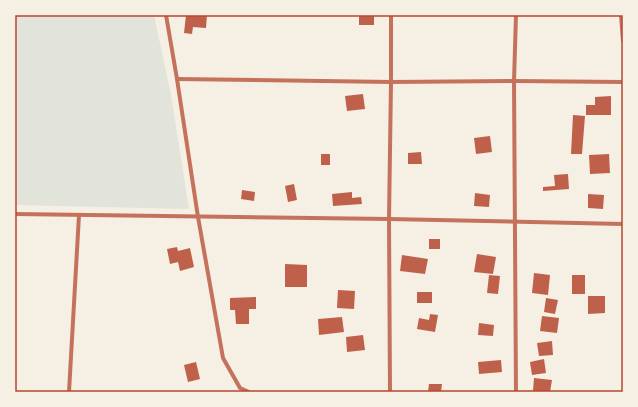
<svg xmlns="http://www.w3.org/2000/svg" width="638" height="407" font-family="'Roboto Condensed',sans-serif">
<rect width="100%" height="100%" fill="#f6efe4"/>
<!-- green -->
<path fill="#e2e4dc" d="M 15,15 L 154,15 L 171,95 L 189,209 L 15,205 Z"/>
<!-- building -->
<g fill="#bf614a">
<path d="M 186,15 L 207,15 L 206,28 L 193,27 L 192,34 L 184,33 Z"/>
<rect x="359" y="15" width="15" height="10"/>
<path d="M 363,94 L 365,109 L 347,111 L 345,96 Z"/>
<path d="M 611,96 L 611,115 L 586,115 L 586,105 L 595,105 L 595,97 Z"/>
<path d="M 573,115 L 585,116 L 582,154 L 571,154 Z"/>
<path d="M 490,136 L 492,152 L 476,154 L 474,138 Z"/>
<path d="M 421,152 L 422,164 L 408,164 L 408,153 Z"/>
<rect x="321" y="154" width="9" height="11"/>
<path d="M 609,154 L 610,173 L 590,174 L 589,155 Z"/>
<path d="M 568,174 L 569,189 L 543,191 L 543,187 L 555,186 L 554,175 Z"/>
<path d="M 294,184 L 297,200 L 288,202 L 285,186 Z"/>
<path d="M 242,190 L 255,192 L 254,201 L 241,199 Z"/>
<path d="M 352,192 L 352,198 L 361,197 L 362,204 L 333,206 L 332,194 Z"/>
<path d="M 475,193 L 490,195 L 489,207 L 474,206 Z"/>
<path d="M 588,194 L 604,195 L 603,209 L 588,208 Z"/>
<rect x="429" y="239" width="11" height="10"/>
<path d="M 177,247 L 178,251 L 190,248 L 194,267 L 180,271 L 178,262 L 170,264 L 167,249 Z"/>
<path d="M 477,254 L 496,257 L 493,274 L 474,272 Z"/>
<path d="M 402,255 L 428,259 L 425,274 L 400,271 Z"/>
<path d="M 285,264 L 307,265 L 307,287 L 285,287 Z"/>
<path d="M 534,273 L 550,275 L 548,295 L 532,293 Z"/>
<path d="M 489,275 L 500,276 L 498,294 L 487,293 Z"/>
<rect x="572" y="275" width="13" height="19"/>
<path d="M 338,290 L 355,291 L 354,309 L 337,308 Z"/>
<rect x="417" y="292" width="15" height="11"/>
<path d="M 588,296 L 605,296 L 605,313 L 588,314 Z"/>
<path d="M 256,297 L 256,309 L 249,309 L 249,324 L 236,324 L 235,310 L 230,310 L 230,298 Z"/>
<path d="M 546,298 L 558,300 L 555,314 L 544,312 Z"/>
<path d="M 430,314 L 438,315 L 435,332 L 417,329 L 419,318 L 429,320 Z"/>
<path d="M 542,316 L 559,318 L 557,333 L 540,331 Z"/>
<path d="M 342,317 L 344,332 L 319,335 L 318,319 Z"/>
<path d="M 479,323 L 494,325 L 493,336 L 478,335 Z"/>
<path d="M 363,335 L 365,350 L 347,352 L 346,337 Z"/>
<path d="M 552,341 L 553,355 L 539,356 L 537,343 Z"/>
<path d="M 544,359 L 546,373 L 532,375 L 530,362 Z"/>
<path d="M 501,360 L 502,372 L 479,374 L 478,362 Z"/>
<path d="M 196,362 L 200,379 L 188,382 L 184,365 Z"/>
<path d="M 534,378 L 552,380 L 550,392 L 533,391 Z"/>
<path d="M 429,384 L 442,384 L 441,392 L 428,392 Z"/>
</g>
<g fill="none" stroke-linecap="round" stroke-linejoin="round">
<!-- minor -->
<g stroke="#c5725c" stroke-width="4">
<path d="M 166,15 L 177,79 L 198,217 L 223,358 L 240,388 L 249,392"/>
<path d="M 621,15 L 623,41"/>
<path d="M 177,79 L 391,82 L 514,81 L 623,82"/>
<path d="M 15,214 L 389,219 L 623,224"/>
<path d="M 69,392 L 79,215"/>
<path d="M 390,392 L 389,219 L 391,82 L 391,15"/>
<path d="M 516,392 L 514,81 L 516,15"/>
</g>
</g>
<!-- border -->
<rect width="638" height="407" fill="none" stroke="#f6efe4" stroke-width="32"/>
<rect x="16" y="16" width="606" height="375" fill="none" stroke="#b5482f" stroke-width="1.5"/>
</svg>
